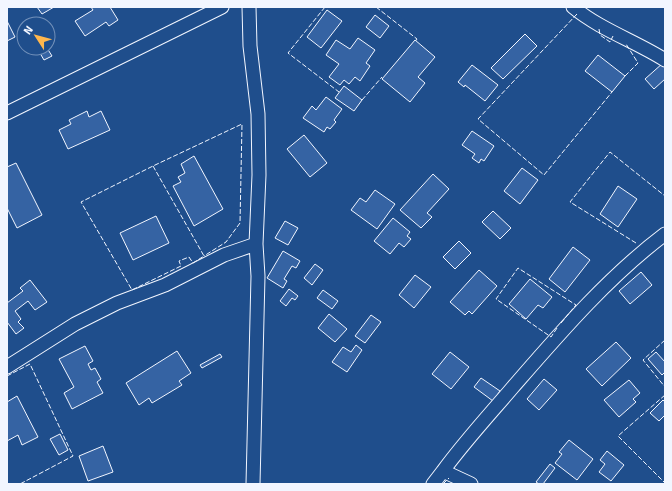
<svg xmlns="http://www.w3.org/2000/svg" width="672" height="491" viewBox="0 0 672 491" font-family="Signika,sans-serif">
	<style>
		.building { fill: #3563a3; stroke: #f2f6ff }
		.lines { fill: none; stroke-linecap: round; stroke-linejoin: round }
		.street-casing { stroke: #f2f6ff; stroke-width: 15 }
		.street { stroke: #1f4e8c; stroke-width: 13 }
		.fence { stroke: #f2f6ff; stroke-width: 1; stroke-dasharray: 5 2; stroke-linecap: butt }
	</style>
	<rect width="100%" height="100%" fill="#1f4e8c"/>
	<path class="building" d="M 37,7 L 54,7 L 42,14 Z
		M 91,7 L 110,7 L 118,20 L 109,26 L 106,22 L 85,36 L 75,21 L 93,10 Z
		M 327,10 L 342,21 L 321,48 L 307,37 Z
		M 375,15 L 389,26 L 380,38 L 366,27 Z
		M 7,21 L 15,37 L 7,41 Z
		M 525,34 L 537,46 L 503,79 L 491,68 Z
		M 358,38 L 375,50 L 366,63 L 370,66 L 360,81 L 355,77 L 349,84 L 344,80 L 340,85 L 329,77 L 339,64 L 326,55 L 336,40 L 350,49 Z
		M 415,40 L 435,57 L 418,77 L 425,83 L 410,102 L 382,79 Z
		M 37,48 L 47,48 L 52,56 L 44,60 Z
		M 598,55 L 625,76 L 612,92 L 585,71 Z
		M 663,63 L 665,64 L 665,79 L 654,89 L 645,79 Z
		M 472,65 L 498,85 L 485,101 L 465,85 L 464,87 L 458,82 Z
		M 344,86 L 362,100 L 354,111 L 335,98 Z
		M 326,97 L 342,109 L 334,120 L 336,122 L 330,129 L 327,127 L 324,132 L 303,118 L 312,106 L 316,110 Z
		M 87,111 L 89,117 L 101,111 L 110,130 L 68,149 L 59,130 L 71,124 L 69,120 Z
		M 472,131 L 494,146 L 484,161 L 481,159 L 479,163 L 472,158 L 475,154 L 462,145 Z
		M 304,135 L 327,163 L 310,177 L 287,149 Z
		M 194,156 L 223,209 L 194,226 L 173,186 L 181,182 L 178,177 L 185,173 L 181,164 Z
		M 16,163 L 42,215 L 17,228 L 7,208 L 7,167 Z
		M 522,168 L 538,180 L 520,204 L 504,191 Z
		M 433,174 L 449,189 L 427,213 L 432,217 L 421,228 L 400,210 Z
		M 618,186 L 637,199 L 618,227 L 600,214 Z
		M 375,190 L 395,204 L 377,229 L 351,210 L 360,198 L 366,202 Z
		M 493,211 L 511,228 L 500,239 L 482,222 Z
		M 156,216 L 169,243 L 133,260 L 120,233 Z
		M 393,218 L 410,232 L 407,236 L 411,239 L 404,247 L 399,243 L 390,254 L 374,241 Z
		M 285,221 L 298,228 L 288,245 L 275,238 Z
		M 459,241 L 471,253 L 455,269 L 443,257 Z
		M 573,247 L 590,260 L 565,292 L 549,279 Z
		M 283,251 L 300,261 L 296,268 L 292,266 L 284,279 L 287,281 L 283,288 L 267,278 Z
		M 315,264 L 323,270 L 312,285 L 304,278 Z
		M 479,270 L 497,286 L 472,314 L 469,311 L 465,315 L 450,302 Z
		M 641,272 L 652,285 L 630,304 L 619,291 Z
		M 415,275 L 431,287 L 414,308 L 399,295 Z
		M 530,279 L 552,297 L 543,308 L 538,305 L 526,319 L 509,304 Z
		M 30,280 L 47,302 L 35,310 L 28,301 L 15,311 L 21,319 L 18,322 L 24,328 L 16,334 L 7,322 L 7,303 L 23,291 L 20,288 Z
		M 289,289 L 298,296 L 295,300 L 292,298 L 286,306 L 280,301 Z
		M 323,290 L 338,301 L 332,309 L 317,298 Z
		M 329,314 L 347,329 L 335,342 L 318,328 Z
		M 371,315 L 381,322 L 365,343 L 355,336 Z
		M 616,342 L 631,358 L 602,386 L 586,369 Z
		M 356,345 L 362,350 L 347,372 L 332,362 L 343,347 L 351,352 Z
		M 85,346 L 93,361 L 88,364 L 91,370 L 95,368 L 101,379 L 97,382 L 103,393 L 72,409 L 64,393 L 74,387 L 59,359 Z
		M 177,351 L 191,373 L 179,381 L 182,385 L 152,403 L 149,398 L 139,405 L 126,383 Z
		M 450,352 L 469,367 L 451,389 L 432,374 Z
		M 656,352 L 665,362 L 665,372 L 662,375 L 648,359 Z
		M 220,354 L 222,357 L 202,368 L 200,365 Z
		M 481,378 L 500,391 L 493,401 L 474,387 Z
		M 544,379 L 557,390 L 539,410 L 527,399 Z
		M 629,380 L 640,393 L 633,399 L 636,402 L 619,417 L 604,400 Z
		M 17,396 L 38,437 L 22,445 L 18,435 L 7,441 L 7,402 Z
		M 663,400 L 665,402 L 665,415 L 659,421 L 650,413 Z
		M 60,434 L 68,450 L 59,455 L 50,439 Z
		M 569,440 L 593,459 L 577,480 L 555,463 L 562,454 L 559,452 Z
		M 103,446 L 113,472 L 88,481 L 79,456 Z
		M 607,451 L 624,465 L 611,481 L 599,472 L 605,464 L 600,460 Z
		M 550,464 L 555,468 L 543,484 L 539,484 L 536,482 Z"/>
	<g class="lines">
		<defs>
			<path id="street" d="M 249,7 L 250,46 L 258,114 L 259,175 L 256,244
				M 573,7 C 601,30 635,41 665,60
				M 7,113 L 222,7
				M 7,367 L 75,324 L 117,303 L 165,285 L 224,255 L 256,244 L 258,276 L 253,484
				M 443,471 C 465,441 490,414 513,387 C 560,333 608,277 665,234
				M 433,484 L 443,471 L 471,484"/>
		</defs>
		<use href="#street" class="street-casing"/>
		<use href="#street" class="street"/>
		<path class="fence" d="M 325,7 L 288,53 L 339,92
			M 376,7 L 417,39 L 415,42
			M 577,14 L 478,119 L 544,175 L 612,92
			M 599,29 L 600,35 L 610,42 L 613,36
			M 625,76 L 638,63 L 626,44
			M 362,100 L 382,77
			M 153,166 L 204,256 L 193,263 L 189,257 L 179,261 L 181,266 L 132,290 L 81,202 L 153,166 L 242,124 L 240,223 L 226,242 L 204,256
			M 636,243 L 570,202 L 610,152 L 665,196
			M 557,328 L 551,337 L 496,299 L 518,268 L 576,305 L 561,323
			M 665,340 L 643,360 L 665,387
			M 7,376 L 30,364 L 73,456 L 20,484
			M 665,395 L 618,436 L 665,483
			M 443,484 L 449,478"/>
	</g>
	<rect width="672" height="491" fill="none" stroke="#f2f6ff" stroke-width="16"/>
	<g transform="translate(36 36) rotate(306)"><circle r="19" fill="#1f4e8c" stroke="#7391ba"/>
	<path d="M0-3L7 15L0 10L-7 15Z" fill="#ffb74d"/>
	<text y="-6" font-size="11" font-weight="bold" text-anchor="middle" fill="#f2f6ff">N</text>
	</g>
</svg>
